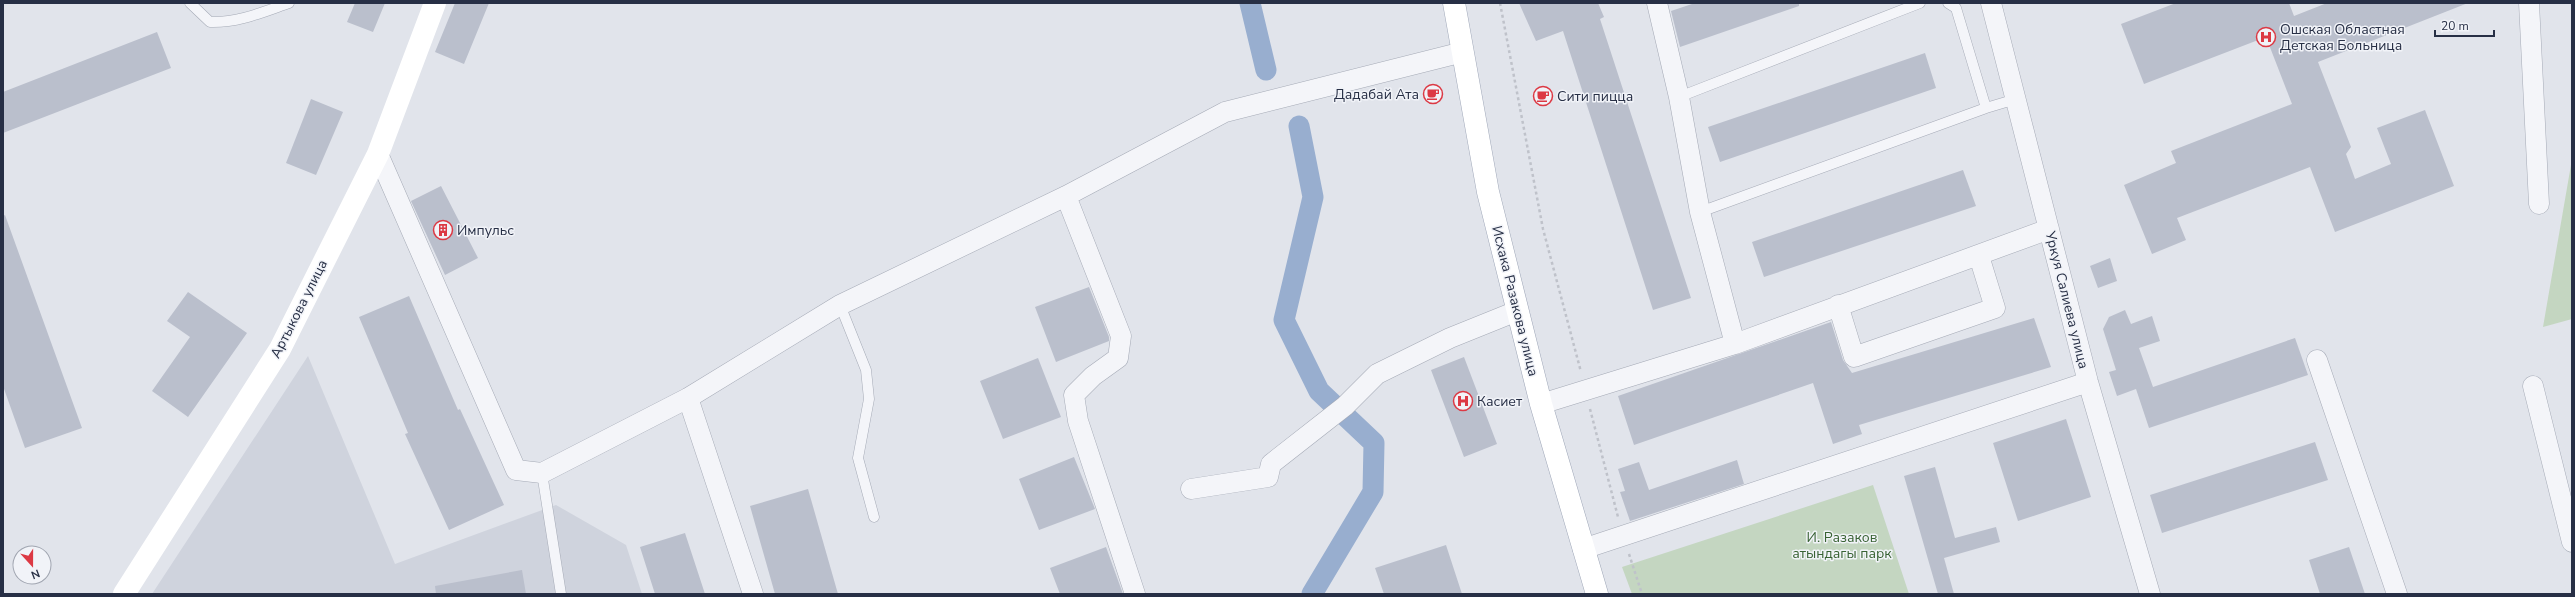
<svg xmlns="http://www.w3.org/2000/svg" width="2575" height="597" viewBox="0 0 2575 597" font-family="'Nunito Sans',sans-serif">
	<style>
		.built { fill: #cfd3dd }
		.green { fill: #c4d6c1 }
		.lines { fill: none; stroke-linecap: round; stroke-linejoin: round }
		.canal { stroke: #98aecf; stroke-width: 21 }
		.building { fill: #babfcc }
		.service-casing { stroke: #a5aab6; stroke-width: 11 }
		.minor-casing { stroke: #a5aab6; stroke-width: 21 }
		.primary-casing { stroke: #9fa7b8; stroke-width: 23 }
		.path { stroke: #bfc2ca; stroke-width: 2.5; stroke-dasharray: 3 3; stroke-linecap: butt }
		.service { stroke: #f4f5f9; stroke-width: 10 }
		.minor { stroke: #f4f5f9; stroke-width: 20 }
		.secondary { stroke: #fff; stroke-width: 22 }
		.primary { stroke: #fff; stroke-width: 22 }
		.labels { text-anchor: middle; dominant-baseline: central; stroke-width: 3; stroke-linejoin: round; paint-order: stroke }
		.poi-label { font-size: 14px; fill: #272f45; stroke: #f1f3f8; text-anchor: start }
		.street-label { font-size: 14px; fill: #272f45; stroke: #f1f3f8 }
		.park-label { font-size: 14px; fill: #386233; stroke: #f1f3f8 }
	</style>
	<rect width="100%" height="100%" fill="#e1e4eb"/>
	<path class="built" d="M 308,356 L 395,564 L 556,505 L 626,545 L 642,594 L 152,594 Z"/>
	<path class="green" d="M 2572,159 L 2572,319 L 2543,327 Z
		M 1873,485 L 1909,594 L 1632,594 L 1622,567 Z"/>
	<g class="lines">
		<path class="canal" d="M 1250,3 L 1266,70
			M 1299,126 L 1313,197 L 1284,320 L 1319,391 L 1374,443 L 1373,492 L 1312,594"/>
	</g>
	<path class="building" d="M 355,3 L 385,3 L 373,32 L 347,22 Z
		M 455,3 L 489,3 L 464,64 L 435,52 Z
		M 1519,3 L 1598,3 L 1604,17 L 1600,19 L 1691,298 L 1653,310 L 1563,31 L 1536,41 Z
		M 1695,3 L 1799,3 L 1799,6 L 1680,47 L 1671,11 Z
		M 2176,3 L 2289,3 L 2294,16 L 2327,3 L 2468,3 L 2318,62 L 2351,147 L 2346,154 L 2355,179 L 2391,164 L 2377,128 L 2425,110 L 2454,186 L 2335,232 L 2310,167 L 2177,218 L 2186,240 L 2152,254 L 2124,185 L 2176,163 L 2171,151 L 2292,104 L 2266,37 L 2144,84 L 2121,24 Z
		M 157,32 L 171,68 L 3,133 L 3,92 Z
		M 1925,53 L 1936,88 L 1720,162 L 1708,127 Z
		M 311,99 L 343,112 L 316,175 L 286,163 Z
		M 1963,170 L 1976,206 L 1764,277 L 1752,242 Z
		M 441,186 L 478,258 L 445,275 L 411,201 Z
		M 5,215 L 82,428 L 25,448 L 3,386 L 3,216 Z
		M 2110,258 L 2117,281 L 2098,288 L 2090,266 Z
		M 1089,287 L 1109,337 L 1109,341 L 1056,362 L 1035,307 Z
		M 188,292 L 247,333 L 188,417 L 152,391 L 190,337 L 167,321 Z
		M 409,296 L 458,410 L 460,409 L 504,505 L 449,530 L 405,434 L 408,433 L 359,317 Z
		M 2125,310 L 2131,324 L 2152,316 L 2160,341 L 2139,348 L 2153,387 L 2295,338 L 2308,375 L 2149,428 L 2136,389 L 2117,396 L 2109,372 L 2116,370 L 2103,329 L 2109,317 Z
		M 2034,318 L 2051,367 L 1859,425 L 1862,434 L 1833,444 L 1813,383 L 1634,445 L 1618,396 L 1831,322 L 1843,360 L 1852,373 Z
		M 1464,357 L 1497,444 L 1464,457 L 1431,370 Z
		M 1038,358 L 1061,417 L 1003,439 L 980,381 Z
		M 2066,419 L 2091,497 L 2018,521 L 1993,443 Z
		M 2315,442 L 2328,480 L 2162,533 L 2150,495 Z
		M 1074,457 L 1095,509 L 1039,530 L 1019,479 Z
		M 1737,460 L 1744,484 L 1630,521 L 1620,492 L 1625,491 L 1618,469 L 1639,462 L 1649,490 Z
		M 1935,467 L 1955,538 L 1996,527 L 2000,542 L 1944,558 L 1954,594 L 1938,594 L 1904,476 Z
		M 808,489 L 838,594 L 775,594 L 750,506 Z
		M 685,533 L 705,594 L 655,594 L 640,547 Z
		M 1446,545 L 1462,594 L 1384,594 L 1375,568 Z
		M 1106,547 L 1123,594 L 1060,594 L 1050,568 Z
		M 2349,547 L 2365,594 L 2320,594 L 2309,560 Z
		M 522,570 L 526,594 L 436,594 L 435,586 Z"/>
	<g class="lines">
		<defs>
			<path id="service" d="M 190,3 L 210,22 C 238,23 263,12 289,3
				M 1948,3 L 1956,8 L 1986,108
				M 1679,97 L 1920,3
				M 1700,212 L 1986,108 L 2016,99
				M 840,305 L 866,370 L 869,399 L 858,458 L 874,517
				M 542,473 L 561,594"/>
			<path id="minor" d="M 1657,3 L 1679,97 L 1700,212 L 1735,344
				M 1991,3 L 2088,382 L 2150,594
				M 2529,3 L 2539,204
				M 378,154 L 516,470 L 542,473 L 688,398 L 840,305 L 1066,196 L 1225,112 L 1463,52
				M 1066,196 L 1121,336 L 1118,358 L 1093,376 L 1074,395 L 1078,421 L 1135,594
				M 1838,305 L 1854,357 L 1995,308 L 1979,256
				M 2317,360 L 2397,594
				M 2533,386 L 2572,542
				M 688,398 L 753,594
				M 1541,404 L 1735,344 L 2049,229
				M 1191,489 L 1268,477 L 1271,464 L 1345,406 L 1377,374 L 1450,338 L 1517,311
				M 1583,549 L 2088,382"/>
			<path id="primary" d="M 1454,3 L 1488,192 L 1541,404 L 1597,594"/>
		</defs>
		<use href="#service" class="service-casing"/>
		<use href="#minor" class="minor-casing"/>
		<use href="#primary" class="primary-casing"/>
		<path class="path" d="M 1500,3 L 1543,229 L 1581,372
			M 1590,409 L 1618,517
			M 1629,554 L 1642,594"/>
		<use href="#service" class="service"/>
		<use href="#minor" class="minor"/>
		<path class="secondary" d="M 124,594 L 280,349 L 378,154 L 435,3"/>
		<use href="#primary" class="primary"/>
	</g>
	<defs>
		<symbol id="hospital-ring" viewBox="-11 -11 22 22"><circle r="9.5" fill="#f1f3f8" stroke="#dc3944" stroke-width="1.5"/><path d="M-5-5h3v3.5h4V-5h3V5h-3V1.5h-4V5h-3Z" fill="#dc3944"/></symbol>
		<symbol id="cafe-ring" viewBox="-11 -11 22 22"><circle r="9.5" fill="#f1f3f8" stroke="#dc3944" stroke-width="1.5"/><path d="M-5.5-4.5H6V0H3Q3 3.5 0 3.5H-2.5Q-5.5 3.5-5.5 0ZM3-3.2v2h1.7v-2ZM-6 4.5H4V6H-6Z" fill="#dc3944"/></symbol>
		<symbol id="building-ring" viewBox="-11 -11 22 22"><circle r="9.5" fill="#f1f3f8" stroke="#dc3944" stroke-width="1.5"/><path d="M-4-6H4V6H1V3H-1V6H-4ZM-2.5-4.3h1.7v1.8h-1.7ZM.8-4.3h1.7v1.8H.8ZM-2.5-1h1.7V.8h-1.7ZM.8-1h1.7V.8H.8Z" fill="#dc3944"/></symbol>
	</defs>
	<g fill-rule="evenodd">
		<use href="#hospital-ring" x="2255" y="26" width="22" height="22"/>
		<use href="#cafe-ring" x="1422" y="83" width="22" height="22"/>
		<use href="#cafe-ring" x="1532" y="85" width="22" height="22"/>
		<use href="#building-ring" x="432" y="219" width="22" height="22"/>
		<use href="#hospital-ring" x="1452" y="390" width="22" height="22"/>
	</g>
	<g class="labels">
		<g class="poi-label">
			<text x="2280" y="29">Ошская Областная<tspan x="2280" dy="16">Детская Больница</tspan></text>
			<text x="1419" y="94" text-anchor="end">Дадабай Ата</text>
			<text x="1557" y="96">Сити пицца</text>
			<text x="457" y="230">Импульс</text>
			<text x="1477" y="401">Касиет</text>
		</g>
		<g class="street-label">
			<text transform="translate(2067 300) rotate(76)">Уркуя Салиева улица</text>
			<text transform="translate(1515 301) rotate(76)">Исхака Разакова улица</text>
			<text transform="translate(299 309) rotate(-63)">Артыкова улица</text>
		</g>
		<g class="park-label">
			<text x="1842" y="537">И. Разаков<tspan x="1842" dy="16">атындагы парк</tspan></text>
		</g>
	</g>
	<rect width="2575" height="597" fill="none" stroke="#272f45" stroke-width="8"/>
	<g transform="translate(32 565) rotate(159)"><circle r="19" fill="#f1f3f8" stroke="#a0a5b0"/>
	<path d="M0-3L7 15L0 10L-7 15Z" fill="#dc3944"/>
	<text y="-6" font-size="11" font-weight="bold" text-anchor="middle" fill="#272f45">N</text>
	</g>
	<path d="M2435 30v6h59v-6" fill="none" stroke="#272f45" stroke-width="2"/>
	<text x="2441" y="30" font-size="12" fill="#272f45" stroke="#f1f3f8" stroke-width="3" paint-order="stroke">20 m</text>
</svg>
